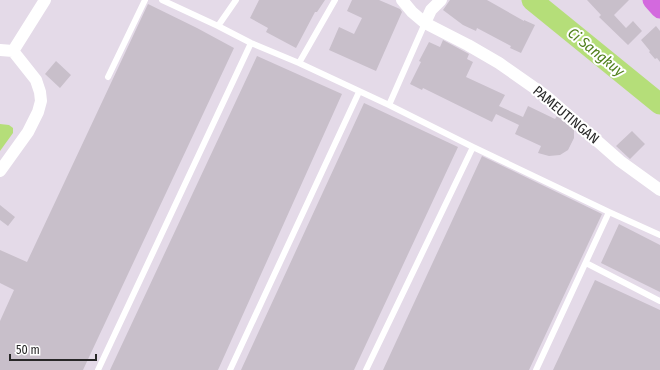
<svg xmlns="http://www.w3.org/2000/svg" width="660" height="370" viewBox="0 0 660 370" font-family="'Fira Sans Condensed',sans-serif">
	<style>
		.water { fill: #b5de79 }
		.lines { fill: none; stroke-linecap: round; stroke-linejoin: round }
		.river { stroke: #b5de79; stroke-width: 21 }
		.building { fill: #c8bfca }
		.lane { stroke: #fff; stroke-width: 6 }
		.street { stroke: #fff; stroke-width: 12 }
		.primary { stroke: #d369de; stroke-width: 19 }
		.labels { text-anchor: middle; dominant-baseline: central; stroke-width: 4; stroke-linejoin: round; paint-order: stroke }
		.street-label { font-size: 14px; fill: #272727; stroke: #fff }
		.water-label { font-size: 15px; font-style: italic; fill: #50801c; stroke: #fff }
	</style>
	<rect width="100%" height="100%" fill="#e4dae8"/>
	<path class="water" d="M 0,124 L 9,125 L 13,128 L 13,133 L 0,151 Z"/>
	<g class="lines">
		<path class="river" d="M 532,0 L 660,104"/>
	</g>
	<path class="building" d="M 259,0 L 325,0 L 317,12 L 315,12 L 296,48 L 266,32 L 268,28 L 250,18 Z
		M 352,0 L 379,0 L 400,9 L 402,12 L 376,71 L 329,50 L 339,27 L 354,34 L 362,18 L 347,11 Z
		M 450,0 L 487,0 L 524,21 L 524,20 L 535,25 L 521,53 L 510,48 L 511,46 L 477,28 L 476,31 L 463,25 L 443,10 Z
		M 587,0 L 629,0 L 614,15 L 626,28 L 633,21 L 642,31 L 628,45 L 599,17 L 601,15 Z
		M 148,4 L 197,28 L 234,48 L 83,370 L 0,370 L 0,321 L 14,290 L 0,283 L 0,250 L 27,262 Z
		M 656,26 L 660,31 L 660,62 L 657,58 L 655,59 L 649,52 L 650,51 L 641,40 Z
		M 443,40 L 469,54 L 467,59 L 473,62 L 466,77 L 505,95 L 499,106 L 523,117 L 528,106 L 555,119 L 557,116 L 574,130 L 574,138 L 568,150 L 560,155 L 549,156 L 538,153 L 541,146 L 515,134 L 519,125 L 496,114 L 492,122 L 423,88 L 422,90 L 410,84 L 421,62 L 419,61 L 429,42 L 440,47 Z
		M 257,56 L 342,94 L 218,370 L 110,370 Z
		M 56,61 L 71,75 L 60,88 L 45,74 Z
		M 364,103 L 458,147 L 354,370 L 241,370 Z
		M 632,131 L 645,144 L 630,159 L 616,146 Z
		M 482,156 L 602,214 L 529,370 L 383,370 Z
		M 0,205 L 15,217 L 8,226 L 0,220 Z
		M 619,224 L 660,245 L 660,292 L 601,263 Z
		M 595,280 L 660,310 L 660,370 L 553,370 Z"/>
	<g class="lines">
		<path class="lane" d="M 162,0 L 218,26
			M 236,0 L 218,26 L 251,43 L 299,63 L 389,105 L 425,23
			M 299,63 L 335,0
			M 108,77 L 145,0
			M 389,105 L 473,147 L 609,212 L 536,370
			M 609,212 L 660,235
			M 586,263 L 660,301
			M 98,370 L 251,43
			M 230,370 L 359,92
			M 366,370 L 473,147"/>
		<path class="street" d="M 402,0 L 412,12 L 425,23 L 468,45 L 499,63 L 546,96 L 620,161 L 660,190
			M 425,23 L 431,10 L 441,0
			M 0,50 L 13,51 L 36,80 L 40,92 L 41,101 L 38,112 L 28,132 L 0,171
			M 13,51 L 45,0"/>
		<path class="primary" d="M 652,0 L 660,9"/>
	</g>
	<g class="labels">
		<g class="street-label">
			<text transform="translate(566 115) rotate(40)">PAMEUTINGAN</text>
		</g>
		<g class="water-label">
			<text transform="translate(596 52) rotate(39)">Ci Sangkuy</text>
		</g>
	</g>
	<path d="M10 354v6h86v-6" fill="none" stroke="#272727" stroke-width="2"/>
	<text x="16" y="354" font-size="12" fill="#272727" stroke="#ffffff" stroke-width="3" paint-order="stroke">50 m</text>
</svg>
